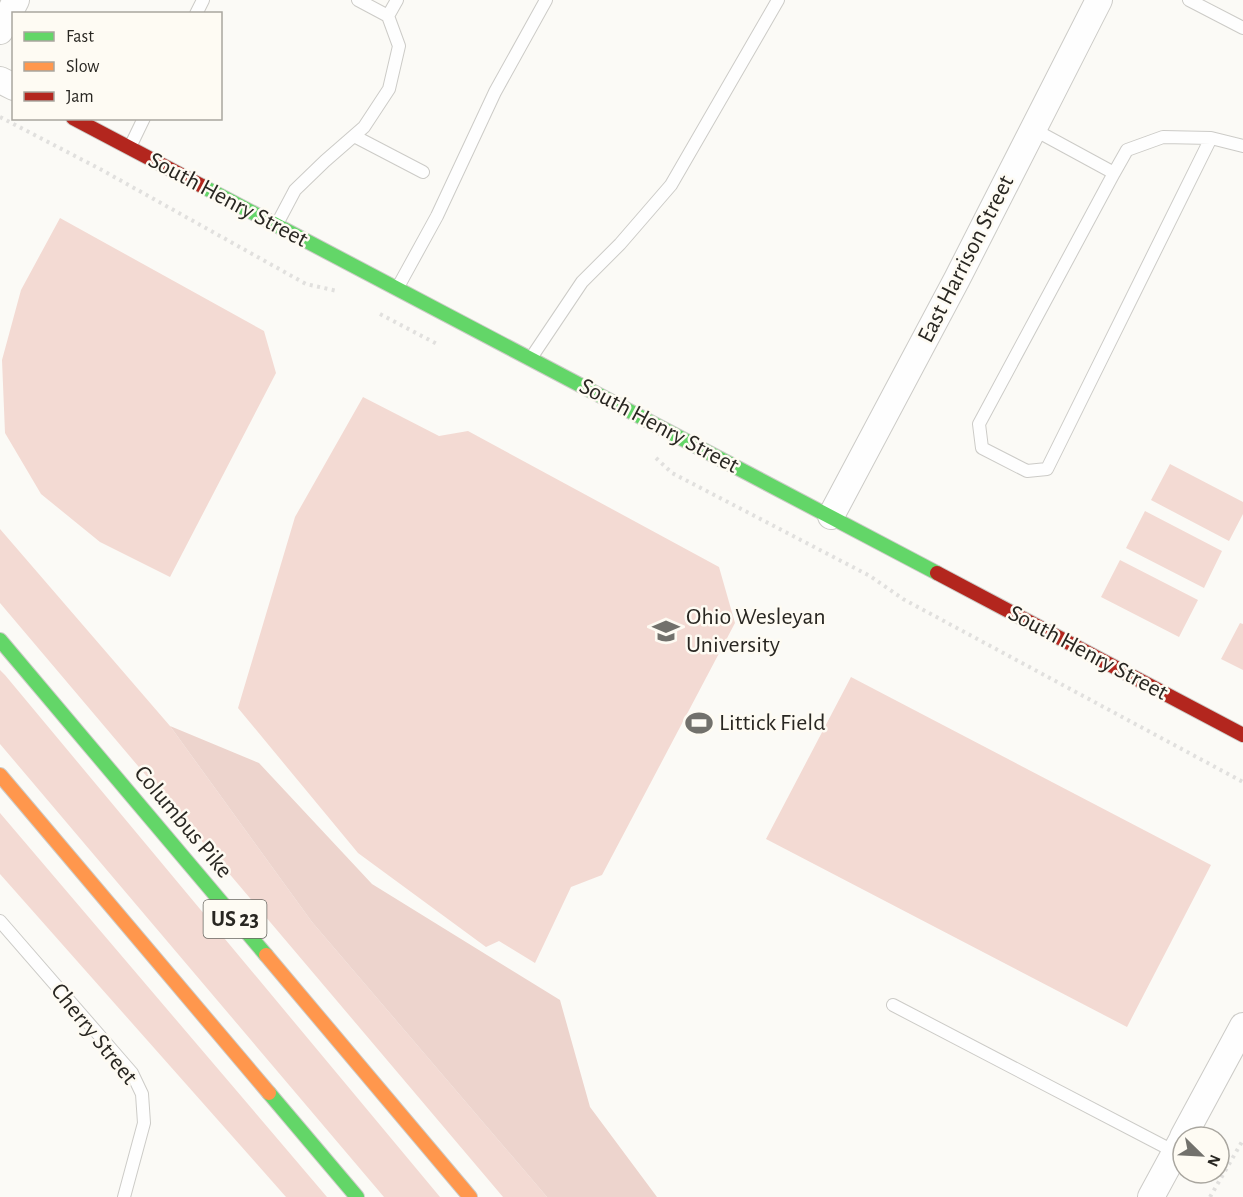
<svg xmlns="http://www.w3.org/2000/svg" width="1243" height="1197" viewBox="0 0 1243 1197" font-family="'Alegreya Sans',sans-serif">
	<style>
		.green { fill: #f3dad3 }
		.forest { fill: #edd4cd }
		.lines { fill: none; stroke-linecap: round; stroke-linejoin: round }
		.lane-casing { stroke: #cccbc7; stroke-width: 14 }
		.street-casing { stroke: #cccbc7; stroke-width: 28 }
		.fast-casing { stroke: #cccbc7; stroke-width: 16 }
		.slow-casing { stroke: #cccbc7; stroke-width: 16 }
		.jam-casing { stroke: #cccbc7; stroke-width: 16 }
		.path { stroke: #e1e0de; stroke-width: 4; stroke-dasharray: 3 4.5; stroke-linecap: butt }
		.lane { stroke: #fefefe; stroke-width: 12 }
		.street { stroke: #fefefe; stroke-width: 26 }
		.fast { stroke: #63d668; stroke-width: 14 }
		.slow { stroke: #ff974d; stroke-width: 14 }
		.jam { stroke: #b3261e; stroke-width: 14 }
		.labels { text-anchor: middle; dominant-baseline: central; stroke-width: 5; stroke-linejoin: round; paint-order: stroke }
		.shield { fill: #fefbf3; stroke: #696761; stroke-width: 1.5 }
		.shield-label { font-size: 22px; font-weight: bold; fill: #292722 }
		.street-label { font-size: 24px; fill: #292722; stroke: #fefbf3 }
		.poi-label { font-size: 24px; fill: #292722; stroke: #fefbf3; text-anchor: start }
	</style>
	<rect width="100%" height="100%" fill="#fbfaf6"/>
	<path class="green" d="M 60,218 L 264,331 L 276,373 L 170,577 L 100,542 L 41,494 L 5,433 L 2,360 L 21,290 Z
		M 363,397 L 439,436 L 468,431 L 719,567 L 735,623 L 602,875 L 571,887 L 535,963 L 499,941 L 486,947 L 358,853 L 238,708 L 295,517 Z
		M 1170,464 L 1243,502 L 1243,514 L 1229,541 L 1151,500 Z
		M 1145,511 L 1222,551 L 1204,588 L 1126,548 Z
		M 0,529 L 170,726 L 312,922 L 547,1197 L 503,1197 L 0,603 Z
		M 1120,560 L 1198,600 L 1179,637 L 1101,597 Z
		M 1240,623 L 1243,624 L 1243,670 L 1221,659 Z
		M 0,670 L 5,675 L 440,1197 L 384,1197 L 0,744 Z
		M 851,677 L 1211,865 L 1127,1027 L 766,839 Z
		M 0,813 L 327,1197 L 286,1197 L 0,874 Z"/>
	<path class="forest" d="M 170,726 L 259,763 L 372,884 L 560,1000 L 590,1107 L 657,1197 L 547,1197 L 312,922 Z"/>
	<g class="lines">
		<defs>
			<path id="lane" d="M 1189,0 L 1243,28
				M 196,14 L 203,0
				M 388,16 L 397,0
				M 1033,129 L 1114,173 L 979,424 L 982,448 L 1027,471 L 1047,469 L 1211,138 L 1163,137 L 1127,150 L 1114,173
				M 354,136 L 423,172
				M 1211,138 L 1243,146
				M 130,147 L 144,118
				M 277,224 L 295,190 L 325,161 L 364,127 L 389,89 L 399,46 L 388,16 L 358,0
				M 398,287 L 437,216 L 495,92 L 546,0
				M 531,358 L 582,282 L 620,244 L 671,185 L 778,0
				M 0,921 L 132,1073 L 142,1094 L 144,1123 L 124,1197
				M 893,1005 L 1175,1152"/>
			<path id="street" d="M 0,31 L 16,0
				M 0,80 L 14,87
				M 831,516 L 957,279 L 1099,0
				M 1183,1137 L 1243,1026
				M 1151,1197 L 1183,1138"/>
			<path id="fast" d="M 202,186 L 937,573
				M 0,640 L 266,955
				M 269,1093 L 357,1197"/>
			<path id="slow" d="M 0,775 L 269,1093
				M 266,955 L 470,1197"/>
			<path id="jam" d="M 73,118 L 202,186
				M 937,573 L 1243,735"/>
		</defs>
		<use href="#lane" class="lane-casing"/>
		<use href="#street" class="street-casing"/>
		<use href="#fast" class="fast-casing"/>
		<use href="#slow" class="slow-casing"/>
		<use href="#jam" class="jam-casing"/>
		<path class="path" d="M 0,117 L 100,169 L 306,284 L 337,291
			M 380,314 L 437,344
			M 656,458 L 672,473 L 870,576 L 903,599 L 1243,782
			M 1210,1197 L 1243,1140"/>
		<use href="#lane" class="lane"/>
		<use href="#street" class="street"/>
		<use href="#fast" class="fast"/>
		<use href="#slow" class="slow"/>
		<use href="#jam" class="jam"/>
	</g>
	<defs>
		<symbol id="university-bare" viewBox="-9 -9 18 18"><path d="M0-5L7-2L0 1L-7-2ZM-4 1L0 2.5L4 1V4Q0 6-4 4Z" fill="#72716c" stroke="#fefbf3" stroke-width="2.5" paint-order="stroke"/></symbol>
		<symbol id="stadium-bare" viewBox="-9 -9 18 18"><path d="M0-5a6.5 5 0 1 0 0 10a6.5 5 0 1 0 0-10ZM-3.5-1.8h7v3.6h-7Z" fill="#72716c" stroke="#fefbf3" stroke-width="2.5" paint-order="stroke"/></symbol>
	</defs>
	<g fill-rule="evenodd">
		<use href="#university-bare" x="647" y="612" width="38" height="38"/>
		<use href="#stadium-bare" x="680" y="704" width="38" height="38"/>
	</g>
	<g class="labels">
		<rect class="shield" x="203.5" y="900" width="63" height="38" rx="4.5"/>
		<g class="shield-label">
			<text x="235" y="919">US 23</text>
		</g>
		<g class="street-label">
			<text transform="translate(228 200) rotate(28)">South Henry Street</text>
			<text transform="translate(966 259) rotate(-63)">East Harrison Street</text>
			<text transform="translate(659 426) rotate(28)">South Henry Street</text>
			<text transform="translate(1088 653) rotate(28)">South Henry Street</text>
			<text transform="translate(183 822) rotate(50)">Columbus Pike</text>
			<text transform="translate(94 1034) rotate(51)">Cherry Street</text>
		</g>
		<g class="poi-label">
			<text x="686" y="617">Ohio Wesleyan<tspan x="686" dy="28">University</tspan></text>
			<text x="719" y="723">Littick Field</text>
		</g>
	</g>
	<rect x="12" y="12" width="210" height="108" fill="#fefbf3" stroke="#a9a69f" stroke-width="1.5"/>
	<rect x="24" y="32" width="30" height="9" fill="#63d668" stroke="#a9a69f" stroke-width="1.5"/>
	<text x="66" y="42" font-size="18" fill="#292722">Fast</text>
	<rect x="24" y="62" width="30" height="9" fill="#ff974d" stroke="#a9a69f" stroke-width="1.5"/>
	<text x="66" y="72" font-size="18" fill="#292722">Slow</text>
	<rect x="24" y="92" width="30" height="9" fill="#b3261e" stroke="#a9a69f" stroke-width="1.5"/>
	<text x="66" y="102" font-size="18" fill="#292722">Jam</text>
	<g transform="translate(1201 1155) rotate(114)"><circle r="28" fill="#fefbf3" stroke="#a9a69f" stroke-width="1.5"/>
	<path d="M0-4.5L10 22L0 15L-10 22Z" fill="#72716c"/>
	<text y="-9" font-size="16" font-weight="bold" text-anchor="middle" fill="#292722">N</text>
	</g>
</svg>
